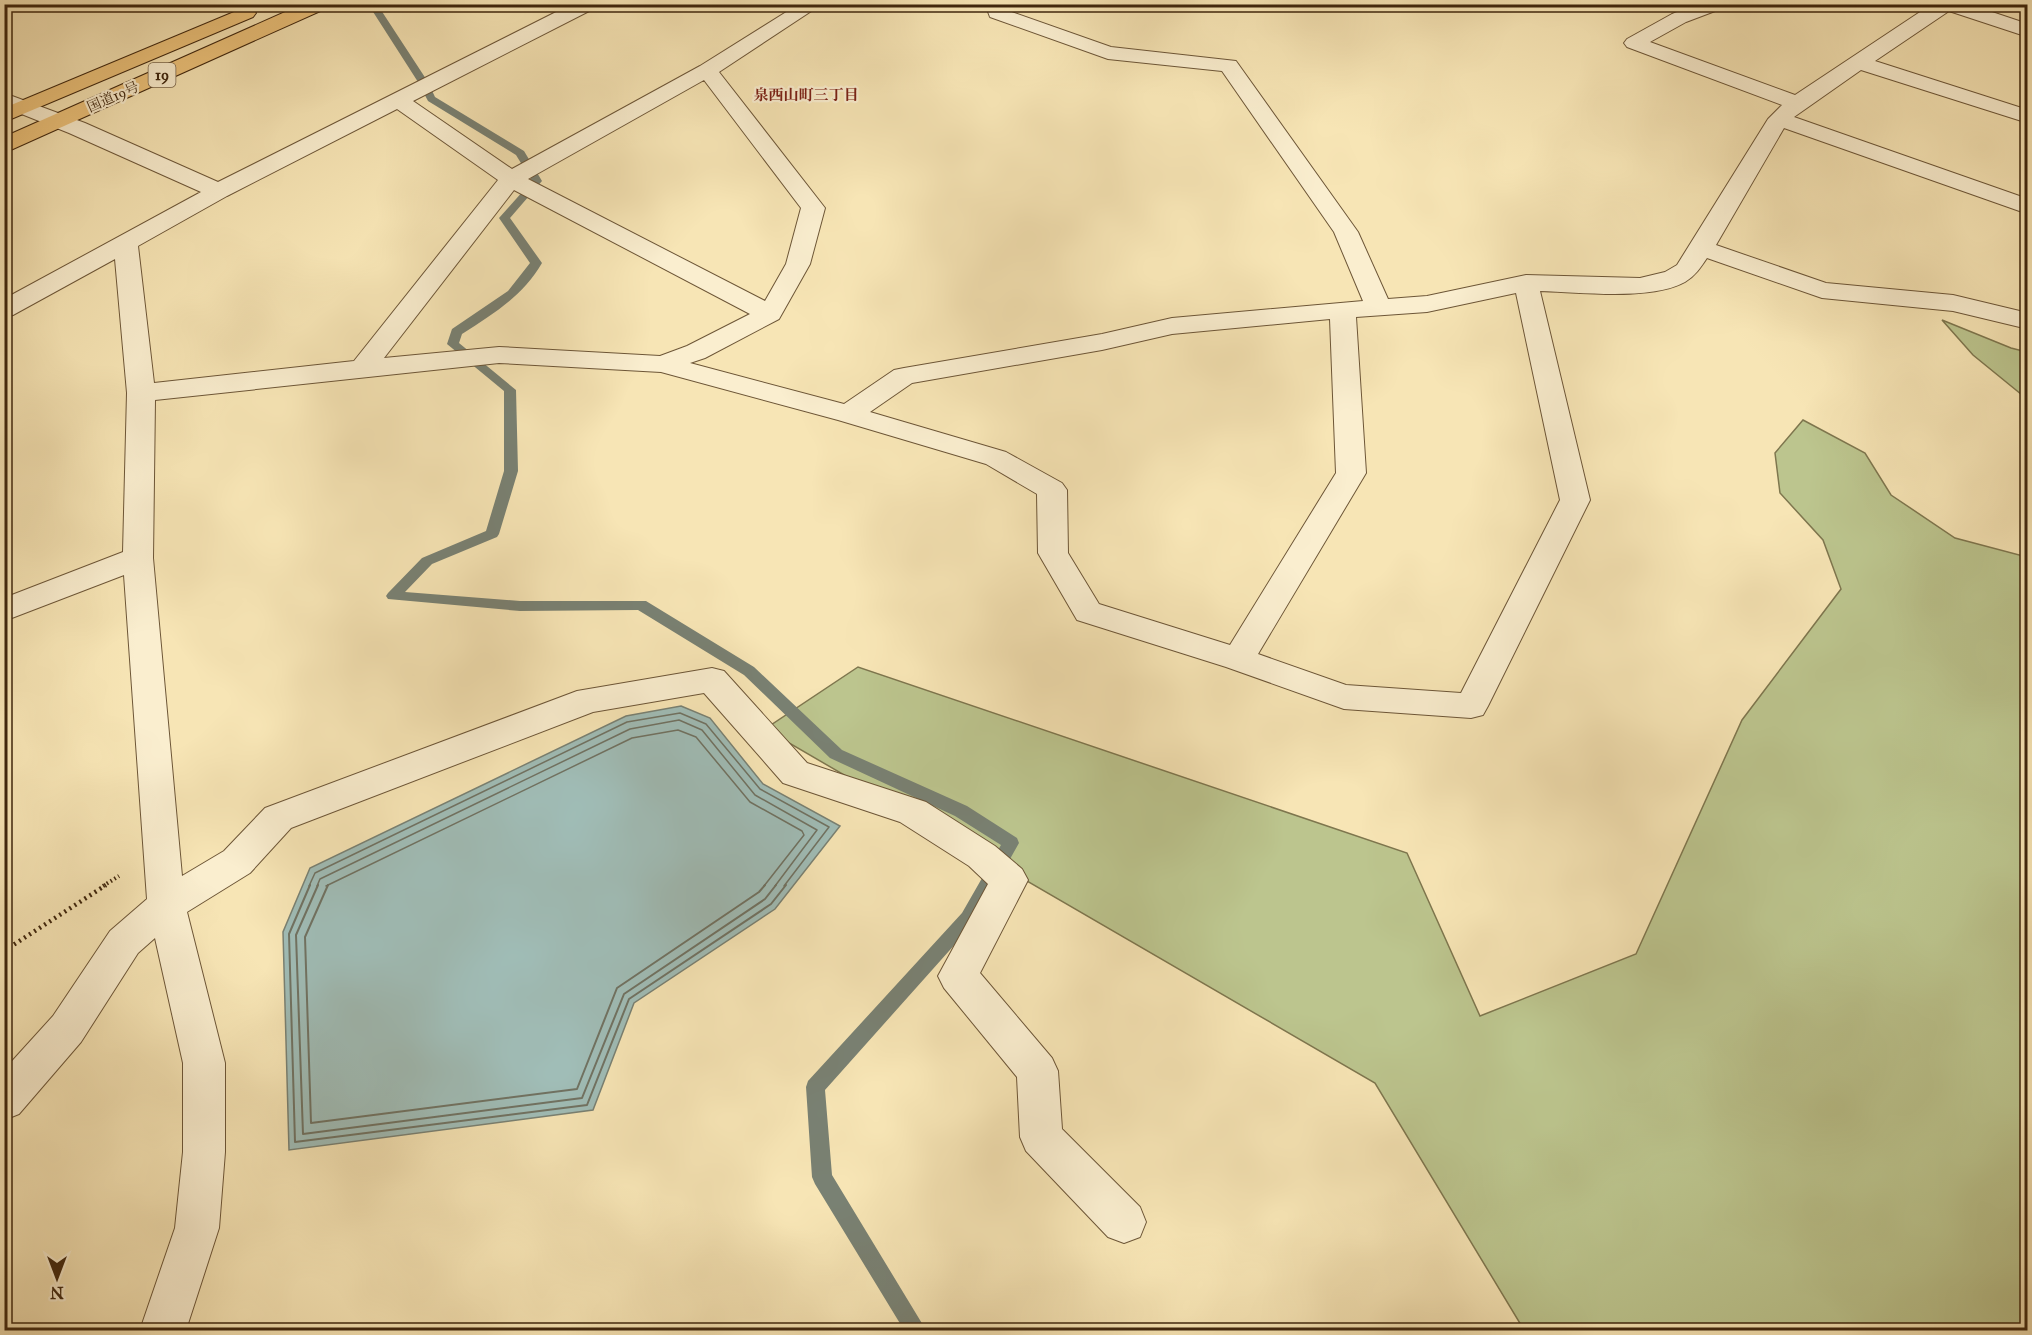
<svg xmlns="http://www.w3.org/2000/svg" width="2032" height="1335" viewBox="0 0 2032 1335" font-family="'IM FELL Great Primer','Noto Serif JP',serif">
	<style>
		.green { fill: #bcc58e; stroke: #7e764e; stroke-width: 1.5 }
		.water { fill: #a0bdb7; stroke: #798173; stroke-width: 1.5 }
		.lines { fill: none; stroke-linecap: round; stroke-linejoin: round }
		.shore-far1 { stroke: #707262; stroke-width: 1.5 }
		.shore { stroke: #707262; stroke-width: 2 }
		.stream { fill: #798173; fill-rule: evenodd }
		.street-casing { stroke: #6d5637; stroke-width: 2 }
		.highway-casing { stroke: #3f260d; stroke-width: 2 }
		.path-far1 { stroke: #3f260d; stroke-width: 4; stroke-dasharray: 1.5 3; stroke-linecap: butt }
		.path { stroke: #3f260d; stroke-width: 4.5; stroke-dasharray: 2 4; stroke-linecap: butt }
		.street { fill: #faeecf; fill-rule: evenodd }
		.highway { fill: #ecc27a; fill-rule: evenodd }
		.labels { text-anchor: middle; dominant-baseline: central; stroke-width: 4.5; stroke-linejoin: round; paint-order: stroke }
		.far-street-label { font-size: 14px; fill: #3f260d; stroke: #faeecf }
		.shield { fill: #faeecf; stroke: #776247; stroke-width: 1.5 }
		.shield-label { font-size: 15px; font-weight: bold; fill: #3f260d }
		.far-neighbourhood-label { font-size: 15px; font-weight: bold; fill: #7a1f14; stroke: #faeecf }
	</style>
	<rect width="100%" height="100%" fill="#f7e5b5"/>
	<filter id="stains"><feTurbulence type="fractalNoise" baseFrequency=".00333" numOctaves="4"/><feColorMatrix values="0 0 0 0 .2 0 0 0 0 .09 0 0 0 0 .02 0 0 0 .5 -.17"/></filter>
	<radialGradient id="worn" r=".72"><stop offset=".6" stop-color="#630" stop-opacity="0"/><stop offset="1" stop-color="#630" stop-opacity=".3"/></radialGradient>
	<path class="green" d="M 1942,320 L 2011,348 L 2027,352 L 2027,399 L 1973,355 Z
		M 1803,420 L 1865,453 L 1891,495 L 1955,538 L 2027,557 L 2027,1330 L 1524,1330 L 1375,1083 L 765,729 L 858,667 L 1407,853 L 1480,1016 L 1636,954 L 1742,720 L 1841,589 L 1823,540 L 1780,493 L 1775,453 Z"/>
	<path class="water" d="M 681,706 L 710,718 L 763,784 L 840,826 L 775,909 L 634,1003 L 593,1110 L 289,1150 L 283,932 L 310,868 L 626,716 Z"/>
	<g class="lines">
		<path class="shore-far1" d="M 309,886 L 315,873 L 627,722 L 680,713 L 706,724 L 760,789 L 829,827 L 784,886
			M 317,886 L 320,879 L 630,729 L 679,720 L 702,730 L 755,795 L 817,830 L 775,886
			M 326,886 L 632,738 L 678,730 L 696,737 L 750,802 L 802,831 L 804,835 L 764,886"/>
		<path class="shore" d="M 310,885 L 289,934 L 295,1142 L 587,1105 L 629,999 L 771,904 L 786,885
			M 318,885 L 296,935 L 303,1134 L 582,1098 L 624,994 L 765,899 L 776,885
			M 328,885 L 305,937 L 311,1123 L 577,1089 L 617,988 L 759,892 L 765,885"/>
		<path class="stream" d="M 368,4 L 377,4 L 428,82 L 435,97 L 524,151 L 542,181 L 510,218 L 542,263 C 523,296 493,314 462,334 L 459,343 L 516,390 L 518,471 L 499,534 L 497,537 L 432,564 L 405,592 L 520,601 L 646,601 L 754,667 L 842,750 L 967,806 L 1017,838 L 1019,843 L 974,923 L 825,1090 L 832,1175 L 926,1330 L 904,1330 L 815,1184 L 812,1177 L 806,1087 L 808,1081 L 962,913 L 1001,845 L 955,816 L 830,758 L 744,675 L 638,610 L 520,611 L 388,599 L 386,596 L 388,593 L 422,558 L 486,531 L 504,471 L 504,391 L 447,344 L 452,329 L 508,291 L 530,263 L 499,218 L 532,181 L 516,155 L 428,101 L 418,82 Z"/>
		<defs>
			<path id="street" d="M 572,4 L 597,4 L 595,8 L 413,101 L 512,169 L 700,66 L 799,4 L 822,4 L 719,72 L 825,208 L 810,264 L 779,319 L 705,358 L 690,363 L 844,404 L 894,370 L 904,368 L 1102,334 L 1172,318 L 1363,301 L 1334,232 L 1222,71 L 1108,59 L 990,17 L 985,4 L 1005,4 L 1006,10 L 1111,47 L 1236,61 L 1358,232 L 1388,299 L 1427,296 L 1526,275 L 1640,278 L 1665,272 L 1677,265 L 1768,119 L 1782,105 L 1627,47 L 1624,43 L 1627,39 L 1672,14 L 1697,4 L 1725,4 L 1723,8 L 1686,22 L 1650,42 L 1795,95 L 1932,4 L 1968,4 L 2028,24 L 2028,37 L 1949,11 L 1875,61 L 2028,110 L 2028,123 L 1861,70 L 1794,117 L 2028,199 L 2028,214 L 1784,128 L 1716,245 L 1826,283 L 1953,295 L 2028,313 L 2028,329 L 1953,311 L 1822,298 L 1707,258 C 1701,267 1695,276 1685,282 C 1651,301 1579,292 1540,291 L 1590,500 L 1488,706 L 1483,715 L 1471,718 L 1344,709 L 1226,667 L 1077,620 L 1038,553 L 1037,494 L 986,464 L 838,420 L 661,372 L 499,363 L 155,400 L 153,558 L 182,876 L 224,851 L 265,808 L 577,691 L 712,668 L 724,671 L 807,763 L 926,802 L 995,846 L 1022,869 L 1028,880 L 980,973 L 1052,1058 L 1058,1071 L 1062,1129 L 1140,1207 L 1146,1222 L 1140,1237 L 1124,1243 L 1108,1237 L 1026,1151 L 1020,1137 L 1017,1077 L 944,988 L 938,976 L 988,884 L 969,866 L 900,822 L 783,783 L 704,693 L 593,712 L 291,828 L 250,873 L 187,912 L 225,1063 L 225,1152 L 219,1228 L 186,1330 L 140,1330 L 175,1228 L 183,1152 L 183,1063 L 155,938 L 138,953 L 81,1042 L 19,1114 L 4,1120 L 4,1070 L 53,1016 L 110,931 L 147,899 L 124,575 L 4,621 L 4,598 L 123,552 L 127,393 L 115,259 L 13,315 L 4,318 L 4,299 L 201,192 L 69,133 L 4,107 L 4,93 L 85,123 L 218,182 ZM 704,80 L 801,208 L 786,264 L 765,301 L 528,179 ZM 397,109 L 498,180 L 354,361 L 154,383 L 138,246 L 227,196 ZM 514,190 L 750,314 L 687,346 L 660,356 L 499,347 L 384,358 ZM 1516,293 L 1560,500 L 1461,693 L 1346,685 L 1258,654 L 1366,473 L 1356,317 L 1427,312 ZM 1330,319 L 1336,473 L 1230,645 L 1099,604 L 1068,553 L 1067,490 L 1062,483 L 1006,452 L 870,412 L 912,383 L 1102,350 L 1172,334 Z
				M 1215,4 L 1235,4 L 1235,5 L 1232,9 L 1218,9 Z"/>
			<path id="highway" d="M 303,4 L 329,4 L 327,8 L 4,153 L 4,137 Z
				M 246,7 L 253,9 L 256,13 L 253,17 L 4,122 L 4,108 Z"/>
		</defs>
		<use href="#street" class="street-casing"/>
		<use href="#highway" class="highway-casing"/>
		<path class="path-far1" d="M 103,886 L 119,876"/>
		<path class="path" d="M 4,951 L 106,885"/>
		<use href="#street" class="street"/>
		<use href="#highway" class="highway"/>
	</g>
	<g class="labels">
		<g class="far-street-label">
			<text transform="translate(113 97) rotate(-24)">国道19号</text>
		</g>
		<rect class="shield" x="148.5" y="63" width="27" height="24" rx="4.5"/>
		<g class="shield-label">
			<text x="162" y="75">19</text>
		</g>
		<g class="far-neighbourhood-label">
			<text x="806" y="95">泉西山町三丁目</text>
		</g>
	</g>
	<rect width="2032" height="1335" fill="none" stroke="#f7e5b5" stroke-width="24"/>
	<rect x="6" y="6" width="2020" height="1323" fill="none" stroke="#3f260d" stroke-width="3"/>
	<rect x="12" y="12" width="2008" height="1311" fill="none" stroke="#3f260d" stroke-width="1.5"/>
	<g transform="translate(57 1278) rotate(180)" stroke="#faeecf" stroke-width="4.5" paint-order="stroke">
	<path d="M0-4.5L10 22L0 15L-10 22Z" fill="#3f260d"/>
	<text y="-9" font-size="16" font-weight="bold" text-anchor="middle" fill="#3f260d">N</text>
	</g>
	<rect width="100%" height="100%" filter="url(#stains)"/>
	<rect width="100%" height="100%" fill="url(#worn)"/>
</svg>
